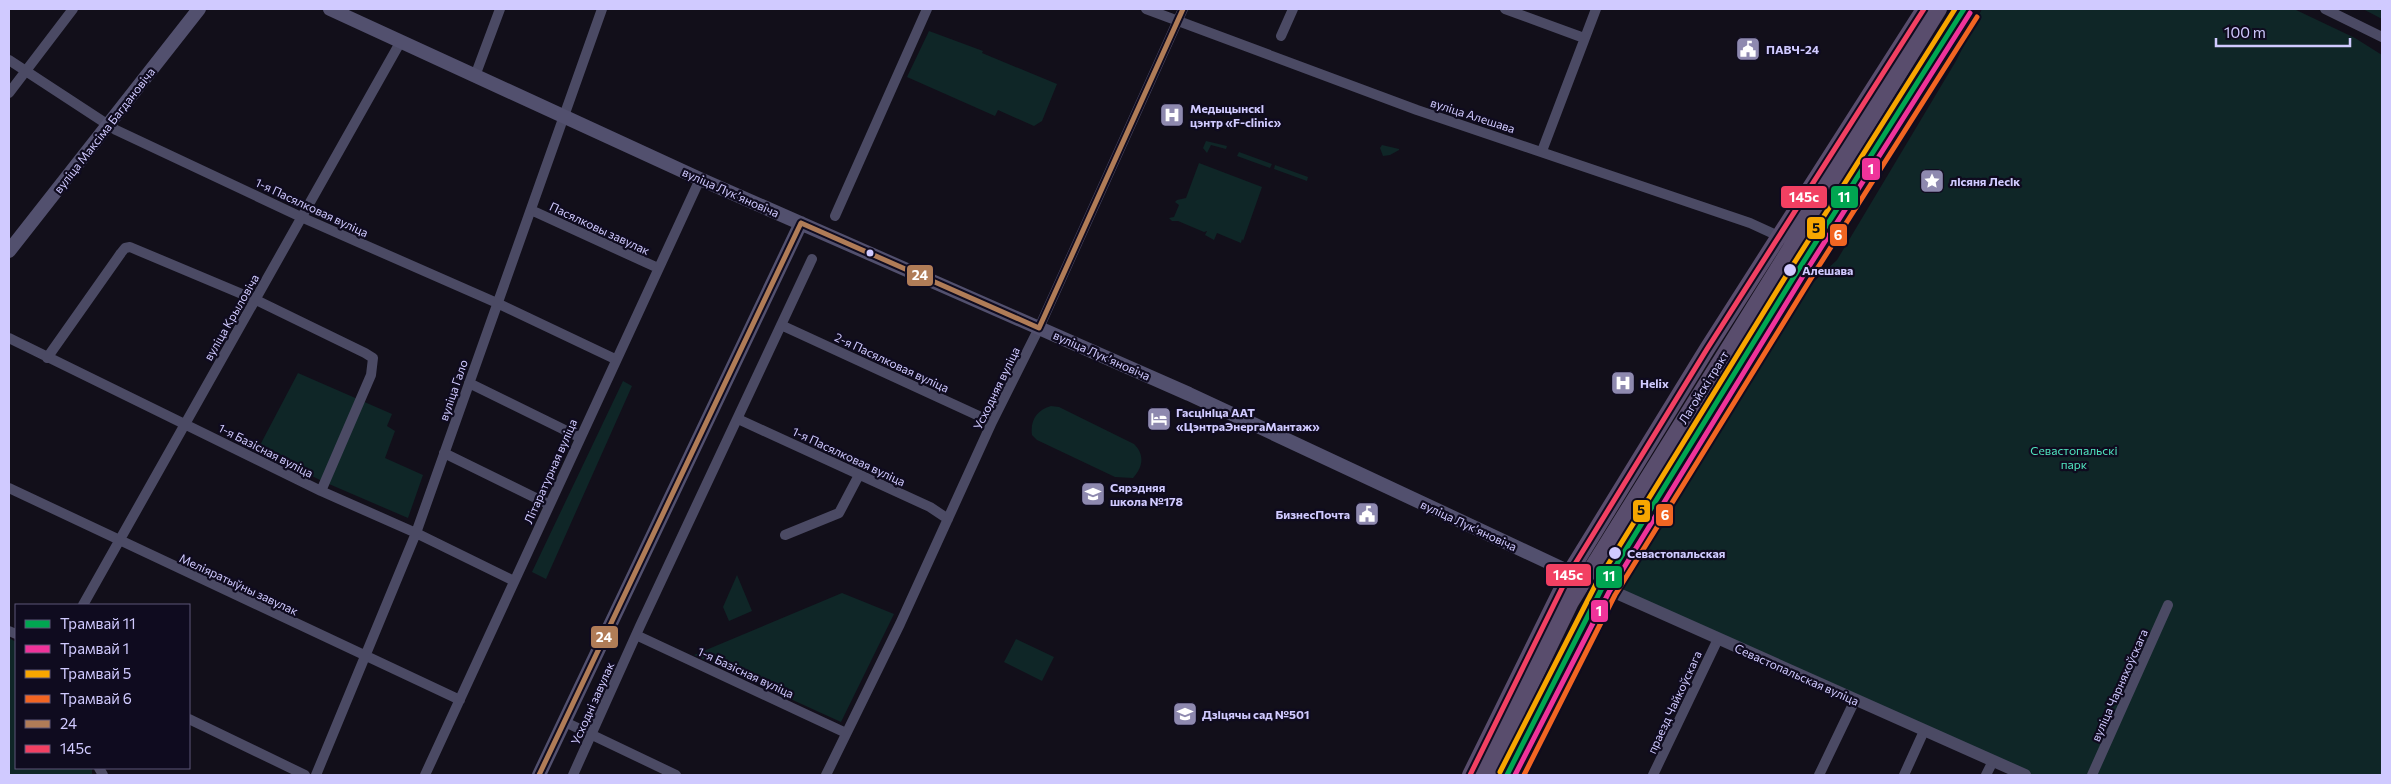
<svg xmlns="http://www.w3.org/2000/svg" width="2391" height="784" viewBox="0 0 2391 784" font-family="Commissioner,sans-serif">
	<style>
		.green { fill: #0f2627 }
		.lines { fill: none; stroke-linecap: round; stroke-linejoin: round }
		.minor { stroke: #4b4a64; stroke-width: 10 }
		.tertiary { stroke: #4b4a64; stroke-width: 12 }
		.secondary { stroke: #52506e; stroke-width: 14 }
		.primary { stroke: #594d6d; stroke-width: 16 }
		.bus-1-casing { stroke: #0f0b1f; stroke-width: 9 }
		.bus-2-casing { stroke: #0f0b1f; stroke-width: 9 }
		.bus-1 { stroke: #b07c57; stroke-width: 5 }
		.bus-2 { stroke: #f24062; stroke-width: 5 }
		.tram-1-casing { stroke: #0f0b1f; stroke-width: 9 }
		.tram-2-casing { stroke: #0f0b1f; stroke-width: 9 }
		.tram-3-casing { stroke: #0f0b1f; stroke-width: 9 }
		.tram-4-casing { stroke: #0f0b1f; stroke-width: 9 }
		.tram-1 { stroke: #00a651; stroke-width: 5 }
		.tram-2 { stroke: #ef339a; stroke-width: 5 }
		.tram-3 { stroke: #f7a600; stroke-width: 5 }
		.tram-4 { stroke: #f26522; stroke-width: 5 }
		.bus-dot { fill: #d0caff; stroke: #0f0b1f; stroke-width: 2 }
		.labels { text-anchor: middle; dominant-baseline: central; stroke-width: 4.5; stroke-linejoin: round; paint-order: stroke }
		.poi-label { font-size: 12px; font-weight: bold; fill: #d0caff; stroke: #0f0b1f; text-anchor: start }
		.street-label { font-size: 12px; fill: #d0caff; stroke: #0f0b1f }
		.stop-label { font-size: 12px; font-weight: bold; fill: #d0caff; stroke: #0f0b1f; text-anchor: start }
		.park-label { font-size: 12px; fill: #50e5bf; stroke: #0f0b1f }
		.line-badge { stroke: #0f0b1f; stroke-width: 2 }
		.badge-label { font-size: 14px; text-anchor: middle; font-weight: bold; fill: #fff }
		.pale-badge-label { font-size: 14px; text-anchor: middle; font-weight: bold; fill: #111 }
	</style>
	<rect width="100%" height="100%" fill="#120f1a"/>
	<path class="green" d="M 1982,9 L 2294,9 L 2355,38 L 2382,55 L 2382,775 L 2027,775 L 1615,590 L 1804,291 L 1837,260 L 1956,61 Z
		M 2363,9 L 2382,9 L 2382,19 Z
		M 929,31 L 983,51 L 982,53 L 1057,84 L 1042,121 L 1034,126 L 998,110 L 995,116 L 907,77 Z
		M 1206,141 L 1227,146 L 1226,149 L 1211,145 L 1207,153 L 1203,148 Z
		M 1382,145 L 1399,149 L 1399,150 L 1390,155 L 1383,156 L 1380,148 Z
		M 1239,152 L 1272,164 L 1270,168 L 1237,156 Z
		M 1199,163 L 1262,187 L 1243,241 L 1242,239 L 1241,243 L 1217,233 L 1214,240 L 1205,235 L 1207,231 L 1204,232 L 1178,221 L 1172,221 L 1169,218 L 1174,217 L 1179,205 L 1175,202 L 1177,200 L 1186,198 Z
		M 1275,165 L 1308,177 L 1307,181 L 1274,169 Z
		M 298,373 L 392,414 L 387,426 L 395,431 L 385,458 L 423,475 L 408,518 L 322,481 L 258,449 Z
		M 623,381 L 632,386 L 546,579 L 532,572 Z
		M 1051,406 L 1059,407 L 1134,444 C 1145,455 1143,467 1133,478 L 1115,477 L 1037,440 L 1032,435 C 1030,420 1037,410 1051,406 Z
		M 737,575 L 752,611 L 729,621 L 723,607 Z
		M 842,593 L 894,614 L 841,722 L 694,655 Z
		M 9,638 L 16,642 L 16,768 L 92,768 L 92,775 L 9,775 Z
		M 1016,639 L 1054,657 L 1042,681 L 1004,662 Z"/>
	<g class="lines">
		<path class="minor" d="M 1146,9 L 1417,110 L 1750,223 L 1783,238
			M 1505,9 L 1584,38
			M 2325,9 L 2382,37
			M 1281,36 L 1293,9
			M 9,60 L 116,130 L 301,217 L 497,303 L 615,359
			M 475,76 L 500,9
			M 9,93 L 73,9
			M 1542,151 L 1596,9
			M 531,210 L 658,268
			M 835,216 L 927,9
			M 781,325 L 992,422
			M 9,338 L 321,491 L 416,533 L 514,581
			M 47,358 L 121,253 L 125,248 L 130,247 L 256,300 L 365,353 L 373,358 L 371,375 L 321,491
			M 469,383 L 579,437
			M 738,419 L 930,507 L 948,519
			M 444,453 L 548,504
			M 9,488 L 460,700
			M 785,535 L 839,513 L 859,475
			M 83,605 L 401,41
			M 9,631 L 16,634
			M 636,635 L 846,733
			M 189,719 L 305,775
			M 565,722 L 676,775
			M 99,768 L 103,775
			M 316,775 L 416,533 L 602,9
			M 425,775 L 700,179
			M 573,775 L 640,626 L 812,259
			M 826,775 L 900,624 L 992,422 L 1039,328 L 1183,9
			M 1653,775 L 1718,639
			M 1819,775 L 1855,700
			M 1904,775 L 1924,731
			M 1986,775 L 1993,761
			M 2092,775 L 2168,605"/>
		<path class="tertiary" d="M 1585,579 L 2025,775"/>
		<path class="secondary" d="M 330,9 L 700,179 L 1189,394 L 1578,576
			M 9,251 L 199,9
			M 539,775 L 801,223"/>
		<path class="primary" d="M 1470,775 L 1570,572 L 1707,349 L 1924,9
			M 1487,775 L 1571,602 L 1585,579 L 1939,9"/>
		<defs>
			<path id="bus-1" d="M 801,223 L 1039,328
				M 1039,328 L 1183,9
				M 539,775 L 801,223"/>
			<path id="bus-2" d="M 1470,775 L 1570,572 L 1707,349 L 1924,9"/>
		</defs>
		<use href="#bus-1" class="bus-1-casing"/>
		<use href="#bus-2" class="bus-2-casing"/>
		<use href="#bus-1" class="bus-1"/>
		<use href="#bus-2" class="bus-2"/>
		<defs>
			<path id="tram-1" d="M 1507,775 L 1602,588 L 1797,272 L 1964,9"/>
			<path id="tram-2" d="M 1515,775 L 1609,592 L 1803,276 L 1970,13"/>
			<path id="tram-3" d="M 1500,772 L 1596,584 L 1791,268 L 1955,9"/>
			<path id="tram-4" d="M 1524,775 L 1615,595 L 1810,280 L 1977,17"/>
		</defs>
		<use href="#tram-1" class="tram-1-casing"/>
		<use href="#tram-2" class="tram-2-casing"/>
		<use href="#tram-3" class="tram-3-casing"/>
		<use href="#tram-4" class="tram-4-casing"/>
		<use href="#tram-1" class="tram-1"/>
		<use href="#tram-2" class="tram-2"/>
		<use href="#tram-3" class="tram-3"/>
		<use href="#tram-4" class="tram-4"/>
	</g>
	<defs>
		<symbol id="civic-square" viewBox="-11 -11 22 22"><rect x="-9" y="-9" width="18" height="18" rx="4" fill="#8e89af" stroke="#0f0b1f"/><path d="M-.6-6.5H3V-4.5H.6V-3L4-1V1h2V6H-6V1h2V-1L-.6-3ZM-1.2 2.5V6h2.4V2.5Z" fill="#fff"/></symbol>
		<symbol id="hospital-square" viewBox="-11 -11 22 22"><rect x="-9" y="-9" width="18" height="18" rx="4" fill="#8e89af" stroke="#0f0b1f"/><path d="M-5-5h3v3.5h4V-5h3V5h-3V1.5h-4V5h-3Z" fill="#fff"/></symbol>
		<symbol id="sight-square" viewBox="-11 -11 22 22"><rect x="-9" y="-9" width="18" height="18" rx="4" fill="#8e89af" stroke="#0f0b1f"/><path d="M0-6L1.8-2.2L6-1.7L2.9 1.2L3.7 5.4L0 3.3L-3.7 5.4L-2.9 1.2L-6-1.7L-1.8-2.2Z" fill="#fff"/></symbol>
		<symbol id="hotel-square" viewBox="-11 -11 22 22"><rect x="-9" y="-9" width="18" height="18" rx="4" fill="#8e89af" stroke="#0f0b1f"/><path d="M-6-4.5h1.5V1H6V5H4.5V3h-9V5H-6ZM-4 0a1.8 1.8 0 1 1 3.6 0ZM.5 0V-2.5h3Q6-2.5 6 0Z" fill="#fff"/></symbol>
		<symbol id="school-square" viewBox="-11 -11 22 22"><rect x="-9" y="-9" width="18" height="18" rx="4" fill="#8e89af" stroke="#0f0b1f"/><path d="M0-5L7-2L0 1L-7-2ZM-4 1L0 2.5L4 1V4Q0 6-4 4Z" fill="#fff"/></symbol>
	</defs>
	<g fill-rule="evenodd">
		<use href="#civic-square" x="1734" y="35" width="28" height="28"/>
		<use href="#hospital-square" x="1158" y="101" width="28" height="28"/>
		<use href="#sight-square" x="1918" y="167" width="28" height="28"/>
		<use href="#hospital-square" x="1609" y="369" width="28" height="28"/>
		<use href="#hotel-square" x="1145" y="405" width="28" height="28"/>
		<use href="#school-square" x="1079" y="480" width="28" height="28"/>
		<use href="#civic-square" x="1353" y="500" width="28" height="28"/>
		<use href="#school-square" x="1171" y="700" width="28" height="28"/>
	</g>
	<g class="bus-dot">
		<circle cx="870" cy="253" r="4.5"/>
		<circle cx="1790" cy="270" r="7"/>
		<circle cx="1615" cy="553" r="7"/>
	</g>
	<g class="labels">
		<g class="poi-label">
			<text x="1766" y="49">ПАВЧ-24</text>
			<text x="1190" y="108">Медыцынскі<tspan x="1190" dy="14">цэнтр «F-clinic»</tspan></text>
			<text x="1950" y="181">лісяня Лесік</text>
			<text x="1640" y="383">Helix</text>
			<text x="1176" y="412">Гасцініца ААТ<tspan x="1176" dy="14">«ЦэнтраЭнергаМантаж»</tspan></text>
			<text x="1110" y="487">Сярэдняя<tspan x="1110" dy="14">школа №178</tspan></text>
			<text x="1350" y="514" text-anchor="end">БизнесПочта</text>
			<text x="1202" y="714">Дзіцячы сад №501</text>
		</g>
		<g class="street-label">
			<text transform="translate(1473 115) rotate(18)">вуліца Алешава</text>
			<text transform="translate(104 130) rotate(-52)">вуліца Максіма Багдановіча</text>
			<text transform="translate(731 192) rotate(24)">вуліца Лукʼяновіча</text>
			<text transform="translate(312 207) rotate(25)">1-я Пасялковая вуліца</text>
			<text transform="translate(600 228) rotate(25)">Пасялковы завулак</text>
			<text transform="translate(231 317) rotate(-60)">вуліца Крыловіча</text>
			<text transform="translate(1102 355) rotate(24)">вуліца Лукʼяновіча</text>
			<text transform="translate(892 362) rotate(25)">2-я Пасялковая вуліца</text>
			<text transform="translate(1703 387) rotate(-58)">Лагойскі тракт</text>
			<text transform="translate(996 388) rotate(-64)">Усходняя вуліца</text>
			<text transform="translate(453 390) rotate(-71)">вуліца Гало</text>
			<text transform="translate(266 450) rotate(27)">1-я Базісная вуліца</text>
			<text transform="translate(849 456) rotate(25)">1-я Пасялковая вуліца</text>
			<text transform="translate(550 471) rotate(-66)">Літаратурная вуліца</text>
			<text transform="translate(1469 525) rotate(25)">вуліца Лукʼяновіча</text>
			<text transform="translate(239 584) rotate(25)">Меліяратыўны завулак</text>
			<text transform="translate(746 672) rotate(25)">1-я Базісная вуліца</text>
			<text transform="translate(1797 674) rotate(24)">Севастопальская вуліца</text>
			<text transform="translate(2119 685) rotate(-66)">вуліца Чарняхоўскага</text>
			<text transform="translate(1674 702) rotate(-65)">праезд Чайкоўскага</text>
			<text transform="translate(592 703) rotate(-66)">Усходні завулак</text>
		</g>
		<g class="stop-label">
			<text x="1802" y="270">Алешава</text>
			<text x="1627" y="553">Севастопальская</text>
		</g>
		<g class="park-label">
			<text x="2074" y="450">Севастопальскі<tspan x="2074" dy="14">парк</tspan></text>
		</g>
	</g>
	<g class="line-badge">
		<rect x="1861" y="157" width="20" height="24" rx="5" fill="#ef339a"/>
		<rect x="1780" y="185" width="48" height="24" rx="5" fill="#f24062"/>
		<rect x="1830" y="185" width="29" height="24" rx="5" fill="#00a651"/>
		<rect x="1806" y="216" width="20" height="24" rx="5" fill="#f7a600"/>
		<rect x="1829" y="223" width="19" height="24" rx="5" fill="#f26522"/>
		<rect x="906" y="264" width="28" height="23" rx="5" fill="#b07c57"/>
		<rect x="1632" y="499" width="19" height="24" rx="5" fill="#f7a600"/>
		<rect x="1655" y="503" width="19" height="24" rx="5" fill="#f26522"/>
		<rect x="1545" y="563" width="47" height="24" rx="5" fill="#f24062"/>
		<rect x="1595" y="565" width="28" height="24" rx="5" fill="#00a651"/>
		<rect x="1590" y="599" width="19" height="24" rx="5" fill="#ef339a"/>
		<rect x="590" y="625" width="29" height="24" rx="5" fill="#b07c57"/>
	</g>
	<g class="badge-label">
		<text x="1871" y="174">1</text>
		<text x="1804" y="202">145с</text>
		<text x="1844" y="202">11</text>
		<text x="1838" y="240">6</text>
		<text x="920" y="280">24</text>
		<text x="1665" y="520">6</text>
		<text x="1568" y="580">145с</text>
		<text x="1609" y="581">11</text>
		<text x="1599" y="616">1</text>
		<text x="604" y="642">24</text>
	</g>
	<g class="pale-badge-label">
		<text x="1816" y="233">5</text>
		<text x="1641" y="515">5</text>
	</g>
	<rect width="2391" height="784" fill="none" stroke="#d0caff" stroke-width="20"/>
	<rect x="15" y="604" width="175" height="165" fill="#0f0b1f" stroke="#5c5779"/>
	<rect x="25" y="620" width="25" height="8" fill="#00a651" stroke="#5c5779"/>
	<text x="60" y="629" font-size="15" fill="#d0caff">Трамвай 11</text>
	<rect x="25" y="645" width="25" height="8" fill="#ef339a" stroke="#5c5779"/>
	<text x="60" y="654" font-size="15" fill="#d0caff">Трамвай 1</text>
	<rect x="25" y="670" width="25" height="8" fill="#f7a600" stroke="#5c5779"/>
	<text x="60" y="679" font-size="15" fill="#d0caff">Трамвай 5</text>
	<rect x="25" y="695" width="25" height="8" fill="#f26522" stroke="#5c5779"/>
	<text x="60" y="704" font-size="15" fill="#d0caff">Трамвай 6</text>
	<rect x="25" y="720" width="25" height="8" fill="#b07c57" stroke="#5c5779"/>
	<text x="60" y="729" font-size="15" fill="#d0caff">24</text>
	<rect x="25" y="745" width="25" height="8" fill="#f24062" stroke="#5c5779"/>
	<text x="60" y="754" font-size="15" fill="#d0caff">145с</text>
	<path d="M2216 38v8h134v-8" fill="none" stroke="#d0caff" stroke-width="2.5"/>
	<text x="2224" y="38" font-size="15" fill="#d0caff" stroke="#0f0b1f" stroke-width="4" paint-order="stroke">100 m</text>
</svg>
